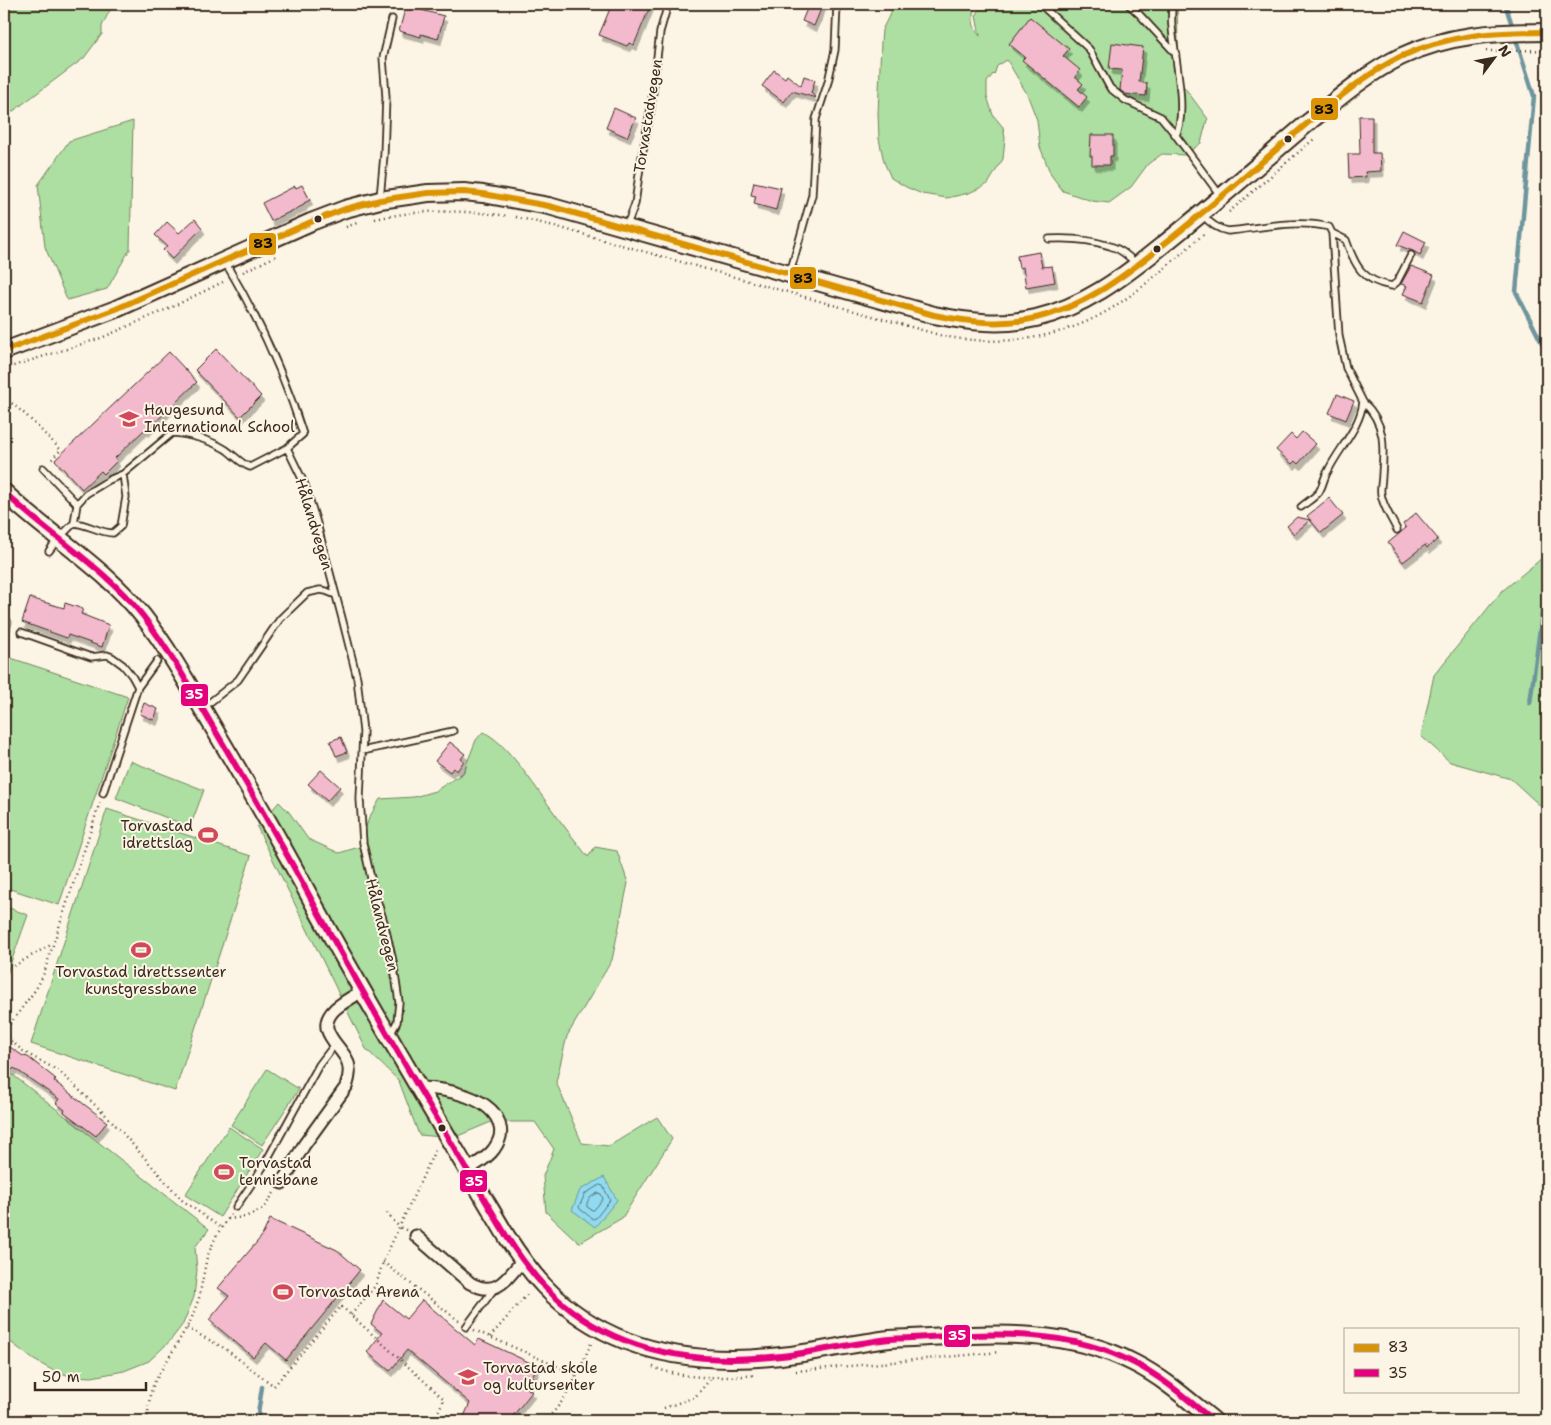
<svg xmlns="http://www.w3.org/2000/svg" width="1551" height="1425" viewBox="0 0 1551 1425" font-family="'Shantell Sans',sans-serif">
	<style>
		.green { fill: #acdfa1; stroke: #748460 }
		.water { fill: #90dbf1; stroke: #6e949d }
		.lines { fill: none; stroke-linecap: round; stroke-linejoin: round }
		.shore { stroke: #5d7172; stroke-width: 1 }
		.stream { stroke: #6e949d; stroke-width: 4.5 }
		.building { fill: #f3bace; stroke: #3b2a1e; filter: url(#shadow) }
		.service-casing { stroke: #3b2a1e; stroke-width: 9 }
		.minor-casing { stroke: #3b2a1e; stroke-width: 15 }
		.secondary-casing { stroke: #3b2a1e; stroke-width: 20 }
		.path { stroke: #3b2a1e; stroke-width: 2.5; stroke-dasharray: 1 4; stroke-linecap: butt }
		.service { stroke: #fcf5e5; stroke-width: 5.5 }
		.minor { stroke: #fcf5e5; stroke-width: 11 }
		.secondary { stroke: #fcf5e5; stroke-width: 16 }
		.bus-1-casing { stroke: #fcf5e5; stroke-width: 10 }
		.bus-2-casing { stroke: #fcf5e5; stroke-width: 10 }
		.bus-1 { stroke: #db9304; stroke-width: 6 }
		.bus-2 { stroke: #e5007d; stroke-width: 6 }
		.bus-dot { fill: #3b2a1e; stroke: #fcf5e5; stroke-width: 2 }
		.labels { text-anchor: middle; dominant-baseline: central; stroke-width: 4; stroke-linejoin: round; paint-order: stroke }
		.street-label { font-size: 15px; fill: #3b2a1e; stroke: #fcf5e5 }
		.poi-label { font-size: 15px; fill: #3b2a1e; stroke: #fcf5e5; text-anchor: start }
		.line-badge { stroke: #fcf5e5; stroke-width: 2 }
		.badge-label { font-size: 14px; text-anchor: middle; font-weight: bold; fill: #fff }
		.pale-badge-label { font-size: 14px; text-anchor: middle; font-weight: bold; fill: #111 }
	</style>
	<defs>
		<filter id="shadow"><feDropShadow dx="3" dy="5.5" stdDeviation="0" flood-color="#0004"/></filter>
	</defs>
	<rect width="100%" height="100%" fill="#fcf5e5"/>
	<filter id="ink" filterUnits="userSpaceOnUse"><feTurbulence type="fractalNoise" baseFrequency=".02" numOctaves="2"/><feDisplacementMap in="SourceGraphic" scale="10" xChannelSelector="R" yChannelSelector="G"/><feConvolveMatrix kernelMatrix="1 2 1 2 8 2 1 2 1" color-interpolation-filters="sRGB"/></filter>
	<g filter="url(#ink)">
		<path class="green" d="M 4,4 L 113,4 L 102,26 L 102,34 L 84,58 L 4,118 Z
			M 892,4 L 975,4 C 972,16 971,26 980,36 L 976,16 L 983,4 L 1177,4 L 1179,80 L 1208,119 L 1207,120 L 1201,143 L 1185,155 L 1162,154 L 1148,164 L 1131,187 L 1109,203 L 1092,201 L 1063,191 L 1051,175 L 1040,147 L 1037,120 L 1027,94 L 1007,60 L 997,66 L 994,75 L 993,74 L 987,82 L 987,96 L 993,115 L 1003,127 L 1005,138 L 1003,159 L 988,184 L 969,193 L 947,198 L 922,194 L 906,187 L 891,178 L 884,162 L 879,139 L 878,114 L 881,42 L 882,30 L 893,8 Z
			M 133,121 L 130,249 L 107,289 L 67,300 L 45,247 L 38,185 L 69,141 Z
			M 1547,554 L 1547,812 L 1511,779 L 1450,762 L 1421,736 L 1434,675 L 1501,592 Z
			M 4,603 L 12,622 L 7,643 L 4,646 Z
			M 5,656 L 128,697 L 59,905 L 4,887 L 4,660 Z
			M 483,732 C 506,741 535,787 550,807 C 562,824 575,840 588,857 L 595,847 L 617,851 L 628,883 L 612,960 L 567,1036 L 556,1082 L 582,1143 L 609,1146 L 657,1117 L 672,1139 L 622,1218 L 579,1243 L 546,1212 L 543,1176 L 554,1149 L 535,1122 L 491,1122 L 453,1138 L 419,1135 L 399,1081 L 366,1049 L 257,827 L 279,802 L 289,812 L 308,839 L 339,853 L 359,847 L 369,818 L 380,799 L 414,797 L 435,791 L 463,773 L 476,740 Z
			M 130,761 L 204,790 L 190,827 L 116,798 Z
			M 107,809 L 251,856 L 175,1091 L 31,1044 Z
			M 4,906 L 28,915 L 4,982 Z
			M 4,1068 L 209,1229 L 195,1247 L 197,1270 L 194,1297 L 183,1324 L 170,1341 L 149,1361 L 124,1371 L 92,1377 L 70,1376 L 52,1370 L 34,1360 L 4,1337 Z
			M 267,1069 L 299,1089 L 262,1145 L 231,1125 Z
			M 229,1127 L 263,1149 L 220,1217 L 185,1195 Z"/>
		<path class="water" d="M 604,1177 L 617,1200 L 595,1227 L 572,1210 L 580,1190 Z"/>
		<g class="lines">
			<path class="shore" d="M 600,1185 L 603,1186 L 610,1200 L 596,1218 L 593,1219 L 580,1209 L 579,1207 L 585,1194 Z
				M 598,1193 L 601,1194 L 603,1199 L 594,1210 L 592,1210 L 587,1207 C 586,1199 592,1196 598,1193 Z"/>
			<path class="stream" d="M 1505,4 L 1513,28
				M 1515,36 L 1534,96 L 1516,292 L 1547,353
				M 1530,703 L 1547,577
				M 257,1421 L 262,1387"/>
		</g>
		<path class="building" d="M 612,4 L 651,4 L 634,45 L 629,43 L 627,46 L 599,35 Z
			M 809,4 L 823,4 L 814,26 L 802,21 Z
			M 406,6 L 444,16 L 438,39 L 421,34 L 421,37 L 399,31 Z
			M 1030,17 L 1069,49 L 1063,56 L 1080,70 L 1075,77 L 1083,84 L 1078,89 L 1087,97 L 1079,107 L 1022,60 L 1025,57 L 1009,44 Z
			M 1112,43 L 1143,47 L 1139,82 L 1147,83 L 1146,96 L 1125,94 L 1120,90 L 1122,70 L 1109,69 Z
			M 774,70 L 785,78 L 787,75 L 801,86 L 804,76 L 815,80 L 811,93 L 816,98 L 792,91 L 784,102 L 762,86 Z
			M 614,108 L 636,118 L 627,137 L 606,128 Z
			M 1359,116 L 1372,116 L 1372,153 L 1380,153 L 1381,171 L 1365,172 L 1366,177 L 1349,178 L 1348,154 L 1360,154 Z
			M 1091,135 L 1113,135 L 1113,156 L 1110,156 L 1110,165 L 1092,165 L 1092,156 L 1090,156 Z
			M 754,182 L 781,188 L 776,210 L 754,204 L 756,196 L 751,195 Z
			M 302,185 L 310,200 L 304,203 L 304,205 L 271,221 L 262,203 L 295,186 L 296,188 Z
			M 195,219 L 202,228 L 172,259 L 163,250 L 167,246 L 155,235 L 167,222 L 179,233 Z
			M 1404,231 L 1426,242 L 1420,255 L 1413,251 L 1397,245 Z
			M 1039,252 L 1042,267 L 1052,266 L 1055,282 L 1026,287 L 1023,267 L 1019,268 L 1017,256 Z
			M 1411,266 L 1434,275 L 1423,302 L 1403,294 L 1407,286 L 1401,284 Z
			M 216,349 L 261,396 L 240,417 L 195,370 Z
			M 169,352 L 197,382 L 146,431 L 144,430 L 115,458 L 117,461 L 104,474 L 101,471 L 82,489 L 55,460 Z
			M 1337,394 L 1354,401 L 1346,420 L 1329,413 Z
			M 1302,432 L 1316,444 L 1298,464 L 1295,461 L 1292,464 L 1276,450 L 1291,434 L 1296,439 Z
			M 1329,498 L 1343,515 L 1321,533 L 1307,516 Z
			M 1416,513 L 1438,539 L 1427,548 L 1425,545 L 1403,562 L 1388,543 L 1406,528 L 1403,524 Z
			M 1297,517 L 1310,520 L 1294,534 L 1287,526 Z
			M 30,598 L 64,608 L 65,603 L 83,609 L 81,614 L 109,625 L 102,647 L 68,635 L 67,638 L 22,622 Z
			M 144,703 L 158,709 L 154,720 L 140,714 Z
			M 341,737 L 347,752 L 336,756 L 330,741 Z
			M 450,742 L 465,754 L 461,759 L 464,761 L 457,771 L 453,768 L 450,772 L 435,761 Z
			M 321,770 L 340,787 L 327,801 L 308,784 Z
			M 10,1047 L 23,1056 L 28,1057 L 56,1079 L 54,1081 L 107,1122 L 96,1136 L 64,1112 L 65,1110 L 56,1103 L 59,1099 L 14,1068 L 12,1070 L 4,1064 L 4,1055 Z
			M 270,1219 L 337,1250 L 360,1270 L 286,1360 L 266,1343 L 253,1357 L 209,1320 L 229,1296 L 218,1288 L 262,1236 Z
			M 383,1300 L 406,1319 L 422,1300 L 475,1345 L 479,1339 L 537,1366 L 527,1388 L 532,1392 L 509,1421 L 462,1421 L 470,1403 L 407,1350 L 390,1371 L 367,1352 L 382,1333 L 371,1324 Z"/>
		<g class="lines">
			<defs>
				<path id="service" d="M 1040,4 L 1089,49 L 1110,88 L 1125,100 L 1161,117 L 1174,133 L 1220,195
					M 1128,4 L 1139,14 L 1176,54
					M 1172,4 C 1172,11 1171,19 1172,27 C 1174,54 1188,112 1176,135
					M 380,198 L 384,155 L 386,97 L 383,58 L 392,19
					M 1203,215 C 1210,224 1217,229 1228,231 C 1261,228 1296,219 1329,227 L 1332,233 L 1339,336 L 1346,368 L 1363,402 C 1360,428 1339,448 1328,471 C 1324,477 1323,486 1319,492 C 1314,498 1307,502 1301,507
					M 627,225 L 635,204 L 640,167 L 651,108 L 660,32 L 668,4
					M 1332,233 L 1346,240 C 1355,266 1362,281 1392,286 L 1397,282 L 1411,255
					M 1049,239 C 1068,238 1092,240 1110,246 C 1120,249 1129,256 1136,264
					M 225,262 C 258,317 284,374 303,434 L 287,448 L 305,485 L 316,520 L 343,622 L 357,678 L 363,732 L 360,799 L 363,843 L 373,887 L 384,922 L 393,961 L 399,1002 L 397,1022 L 390,1035
					M 790,273 L 812,195 L 816,119 L 828,82 L 835,50 L 837,5
					M 1363,402 C 1386,423 1384,447 1382,475 C 1382,481 1380,488 1381,494 C 1383,507 1392,519 1397,530
					M 43,468 L 77,504
					M 74,523 C 88,524 100,533 113,533 L 121,526 L 126,497 L 123,474
					M 49,551 L 58,539 L 74,523 L 77,504 L 86,494 L 109,480 L 123,474 L 172,433 C 189,434 210,440 225,449 C 233,454 241,464 250,467 L 287,448
					M 21,632 L 91,657 L 107,655 L 112,657 L 123,665 L 132,676 L 138,687
					M 204,707 L 238,680 L 280,619 L 307,593 L 320,590 L 326,591 L 336,595
					M 362,751 L 453,731
					M 103,793 L 138,687 L 157,661
					M 236,1207 L 263,1167 L 319,1065 L 335,1044
					M 466,1327 L 494,1289"/>
				<path id="minor" d="M 419,1088 C 444,1088 495,1097 500,1127 C 502,1134 499,1142 494,1149 C 488,1158 476,1164 467,1170
					M 282,1183 L 304,1145 L 346,1087 C 349,1079 351,1069 347,1060 C 339,1044 314,1029 335,1009 C 343,1002 353,997 362,991
					M 416,1236 L 470,1283 C 497,1298 506,1279 523,1260"/>
				<path id="secondary" d="M 4,351 L 116,309 L 311,222 L 345,209 L 380,200 L 428,193 L 464,192 L 483,194 L 549,206 L 934,315 C 968,322 1002,326 1036,318 C 1083,307 1122,278 1159,248 C 1211,207 1260,163 1310,121 C 1339,98 1366,74 1400,57 C 1448,34 1495,32 1547,32
					M 4,492 C 49,535 104,567 143,616 C 171,652 193,693 216,732 C 251,791 285,850 317,910 C 378,1021 443,1129 507,1237 C 518,1254 530,1271 544,1286 C 607,1352 694,1366 781,1356 C 818,1352 853,1343 890,1339 C 972,1336 1058,1323 1134,1363 C 1164,1378 1188,1400 1214,1421"/>
			</defs>
			<use href="#service" class="service-casing"/>
			<use href="#minor" class="minor-casing"/>
			<use href="#secondary" class="secondary-casing"/>
			<path class="path" d="M 1486,51 L 1547,50
				M 1229,212 L 1314,139
				M 516,217 L 554,226 L 943,336 C 1006,348 1072,338 1124,300 C 1153,280 1179,255 1206,232
				M 375,219 C 420,209 463,210 509,216
				M 346,227 L 357,223
				M 243,272 L 276,256
				M 4,369 L 101,338 L 172,307 L 225,281
				M 4,397 L 26,415 L 61,450 L 50,461
				M 14,966 L 43,949 L 53,944
				M 4,1032 L 36,989 L 43,976 L 100,802
				M 4,1034 L 24,1052 L 59,1071 L 110,1119 L 182,1200 L 221,1228
				M 387,1213 L 399,1227 L 406,1230
				M 228,1219 L 245,1217 L 263,1209 L 274,1193
				M 383,1262 L 459,1321
				M 351,1315 L 376,1285 L 383,1262 L 436,1148
				M 187,1328 L 224,1348 L 274,1386 L 341,1306 L 444,1399 L 434,1421
				M 474,1330 L 577,1375
				M 490,1337 L 529,1292
				M 653,1367 C 684,1380 722,1378 756,1375
				M 796,1371 L 1000,1352
				M 664,1408 L 695,1397 L 712,1377
				M 147,1421 L 150,1395 L 154,1383 L 191,1320 L 199,1298 L 207,1257 L 217,1234 L 231,1215
				M 544,1421 C 568,1401 580,1369 592,1341"/>
			<use href="#service" class="service"/>
			<use href="#minor" class="minor"/>
			<use href="#secondary" class="secondary"/>
			<defs>
				<path id="bus-1" d="M 4,351 L 116,309 L 311,222 L 345,209 L 380,200 L 428,193 L 464,192 L 483,194 L 549,206 L 934,315 C 968,322 1002,326 1036,318 C 1083,307 1122,278 1159,248 C 1211,207 1260,163 1310,121 C 1339,98 1366,74 1400,57 C 1448,34 1495,32 1547,32"/>
				<path id="bus-2" d="M 4,492 C 49,535 104,567 143,616 C 171,652 193,693 216,732 C 251,791 285,850 317,910 C 378,1021 443,1129 507,1237 C 518,1254 530,1271 544,1286 C 607,1352 694,1366 781,1356 C 818,1352 853,1343 890,1339 C 972,1336 1058,1323 1134,1363 C 1164,1378 1188,1400 1214,1421"/>
			</defs>
			<use href="#bus-1" class="bus-1-casing"/>
			<use href="#bus-2" class="bus-2-casing"/>
			<use href="#bus-1" class="bus-1"/>
			<use href="#bus-2" class="bus-2"/>
		</g>
	</g>
	<defs>
		<symbol id="school-bare" viewBox="-9 -9 18 18"><path d="M0-5L7-2L0 1L-7-2ZM-4 1L0 2.5L4 1V4Q0 6-4 4Z" fill="#d1495b" stroke="#fcf5e5" stroke-width="2.5" paint-order="stroke"/></symbol>
		<symbol id="stadium-bare" viewBox="-9 -9 18 18"><path d="M0-5a6.5 5 0 1 0 0 10a6.5 5 0 1 0 0-10ZM-3.5-1.8h7v3.6h-7Z" fill="#d1495b" stroke="#fcf5e5" stroke-width="2.5" paint-order="stroke"/></symbol>
	</defs>
	<g fill-rule="evenodd">
		<use href="#school-bare" x="115" y="405" width="28" height="28"/>
		<use href="#stadium-bare" x="194" y="821" width="28" height="28"/>
		<use href="#stadium-bare" x="127" y="936" width="28" height="28"/>
		<use href="#stadium-bare" x="210" y="1158" width="28" height="28"/>
		<use href="#stadium-bare" x="269" y="1278" width="28" height="28"/>
		<use href="#school-bare" x="454" y="1363" width="28" height="28"/>
	</g>
	<g class="bus-dot">
		<circle cx="1288" cy="139" r="4.5"/>
		<circle cx="318" cy="219" r="4.5"/>
		<circle cx="1157" cy="249" r="4.5"/>
		<circle cx="442" cy="1128" r="4.5"/>
	</g>
	<g class="labels">
		<g class="street-label">
			<text transform="translate(648 116) rotate(-81)">Torvastadvegen</text>
			<text transform="translate(314 524) rotate(73)">Hålandvegen</text>
			<text transform="translate(382 925) rotate(76)">Hålandvegen</text>
		</g>
		<g class="poi-label">
			<text x="144" y="410">Haugesund<tspan x="144" dy="17">International School</tspan></text>
			<text x="193" y="826" text-anchor="end">Torvastad<tspan x="193" dy="17">idrettslag</tspan></text>
			<text x="141" y="972" text-anchor="middle">Torvastad idrettssenter<tspan x="141" dy="17">kunstgressbane</tspan></text>
			<text x="239" y="1163">Torvastad<tspan x="239" dy="17">tennisbane</tspan></text>
			<text x="298" y="1292">Torvastad Arena</text>
			<text x="483" y="1368">Torvastad skole<tspan x="483" dy="17">og kultursenter</tspan></text>
		</g>
	</g>
	<g class="line-badge">
		<rect x="1310" y="97" width="29" height="24" rx="5" fill="#db9304"/>
		<rect x="248" y="232" width="29" height="24" rx="5" fill="#db9304"/>
		<rect x="789" y="266" width="28" height="24" rx="5" fill="#db9304"/>
		<rect x="180" y="683" width="29" height="24" rx="5" fill="#e5007d"/>
		<rect x="459" y="1169" width="29" height="24" rx="5" fill="#e5007d"/>
		<rect x="943" y="1324" width="28" height="24" rx="5" fill="#e5007d"/>
	</g>
	<g class="badge-label">
		<text x="194" y="699">35</text>
		<text x="474" y="1186">35</text>
		<text x="957" y="1340">35</text>
	</g>
	<g class="pale-badge-label">
		<text x="1324" y="114">83</text>
		<text x="263" y="248">83</text>
		<text x="803" y="283">83</text>
	</g>
	<rect width="1551" height="1425" fill="none" stroke="#fcf5e5" stroke-width="20"/>
	<rect x="10" y="10" width="1531" height="1405" fill="none" stroke="#3b2a1e" stroke-width="2" filter="url(#ink)"/>
	<rect x="1344" y="1328" width="175" height="65" fill="#fcf5e5" stroke="#afa495"/>
	<rect x="1354" y="1344" width="25" height="8" fill="#db9304" stroke="#afa495"/>
	<text x="1388" y="1352" font-size="15" fill="#3b2a1e">83</text>
	<rect x="1354" y="1369" width="25" height="8" fill="#e5007d" stroke="#afa495"/>
	<text x="1388" y="1378" font-size="15" fill="#3b2a1e">35</text>
	<g transform="translate(1494 58) rotate(58)" stroke="#fcf5e5" stroke-width="4" paint-order="stroke">
	<path d="M0-4L9 19L0 12L-9 19Z" fill="#3b2a1e"/>
	<text y="-8" font-size="14" font-weight="bold" text-anchor="middle" fill="#3b2a1e">N</text>
	</g>
	<path d="M35 1382v8h111v-8" fill="none" stroke="#3b2a1e" stroke-width="2.5"/>
	<text x="42" y="1382" font-size="15" fill="#3b2a1e" stroke="#fcf5e5" stroke-width="4" paint-order="stroke">50 m</text>
</svg>
